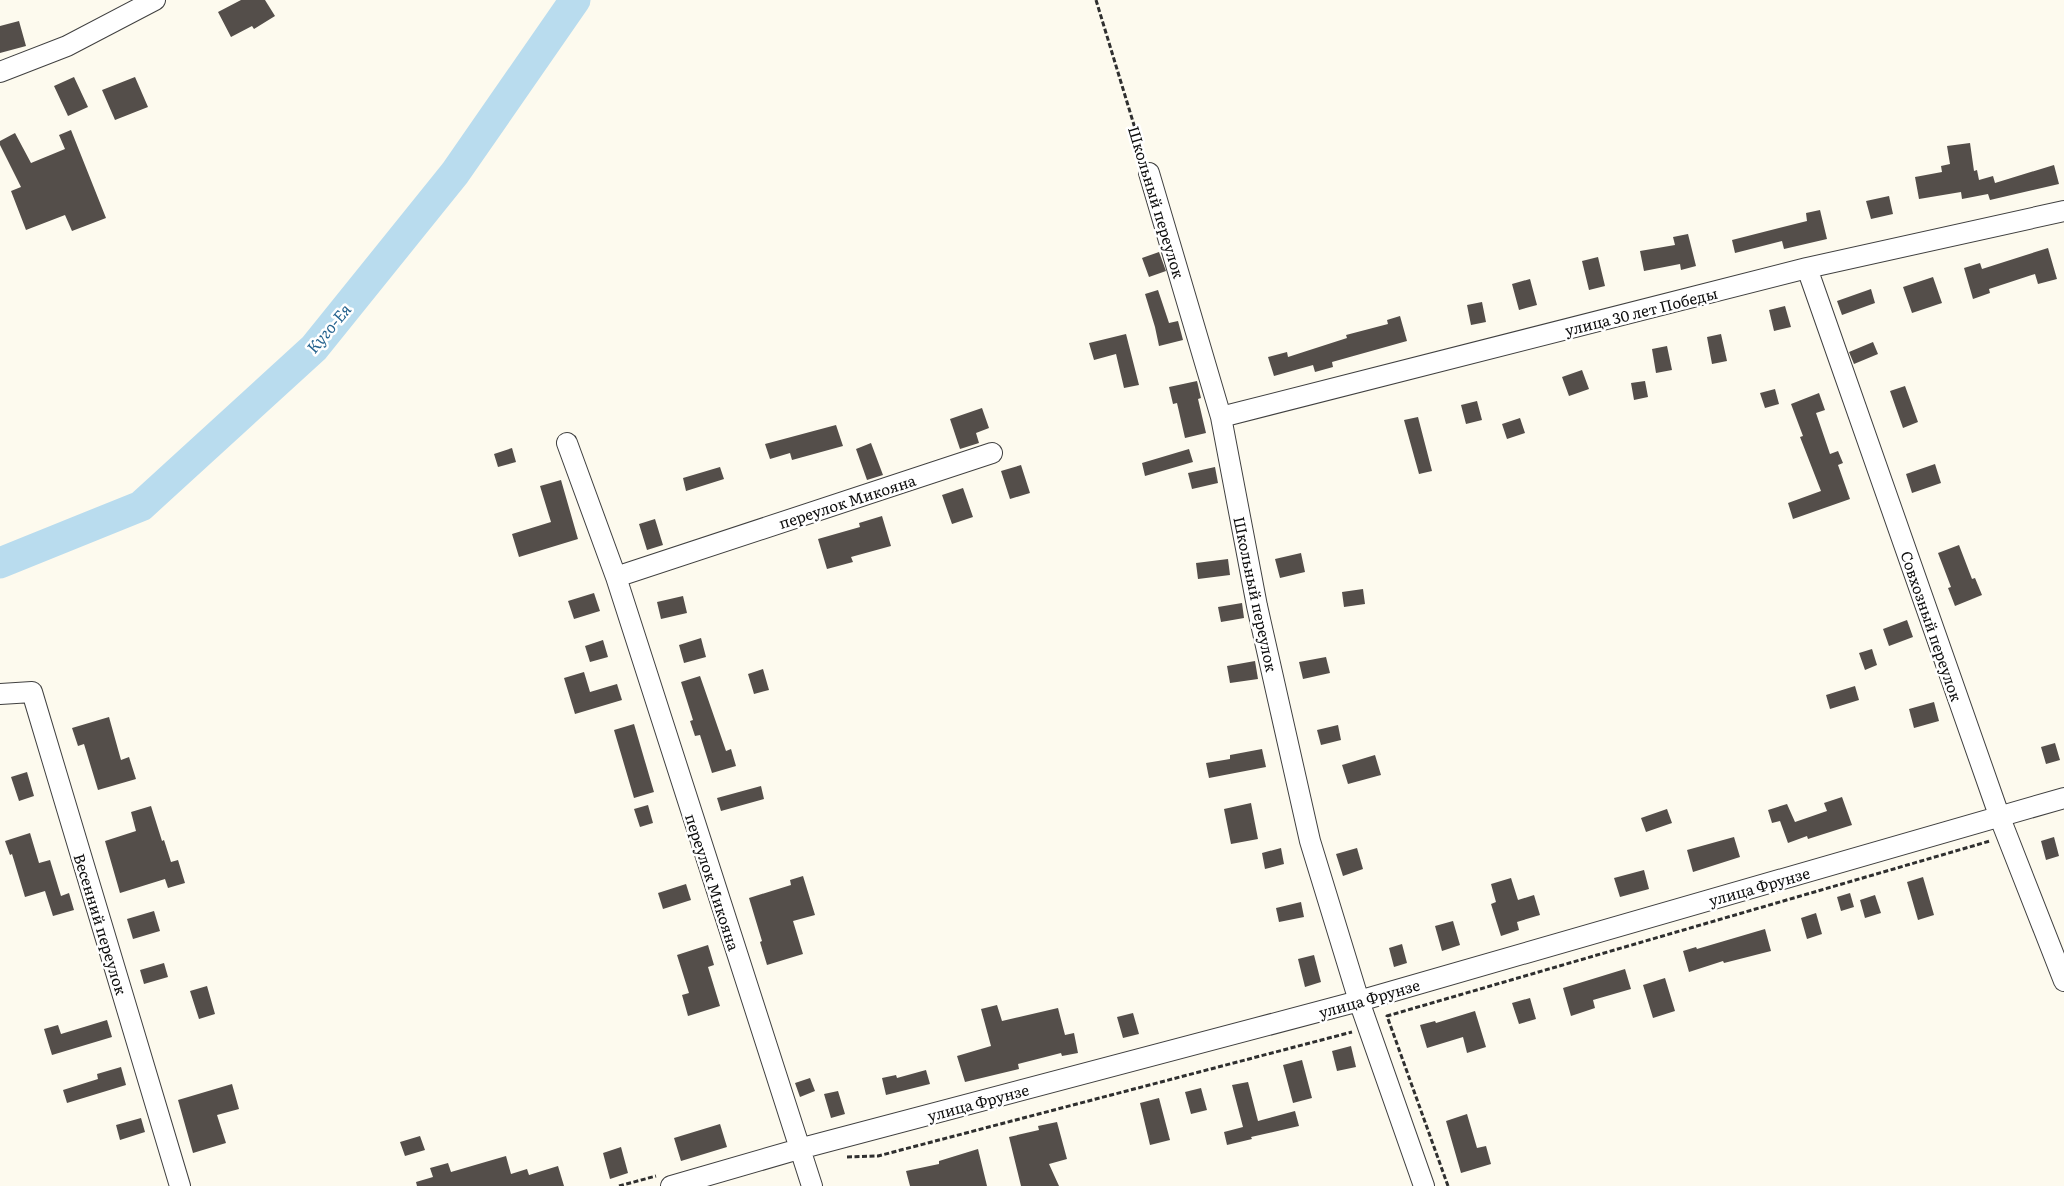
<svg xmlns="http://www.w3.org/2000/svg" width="2064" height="1186" viewBox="0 0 2064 1186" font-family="Literata,serif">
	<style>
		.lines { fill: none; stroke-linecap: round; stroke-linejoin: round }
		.river { stroke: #b9dcee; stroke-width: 31 }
		.building { fill: #544e4a }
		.minor-casing { stroke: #404040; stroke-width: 22 }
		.path { stroke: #2f2f2f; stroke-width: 3; stroke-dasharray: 5 2.5; stroke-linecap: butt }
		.minor { stroke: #fff; stroke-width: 20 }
		.labels { text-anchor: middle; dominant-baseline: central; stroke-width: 5; stroke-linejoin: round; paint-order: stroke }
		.street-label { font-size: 15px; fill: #0d0d0d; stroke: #fff }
		.water-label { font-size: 16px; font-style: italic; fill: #26638e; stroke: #fff }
	</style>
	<rect width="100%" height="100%" fill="#fdfaee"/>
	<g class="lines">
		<path class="river" d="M 0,563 L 141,506 L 314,348 L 455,173 L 575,0"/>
	</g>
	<path class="building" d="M 241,0 L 265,0 L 275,16 L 254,29 L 252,26 L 231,37 L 218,12 Z
		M 19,21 L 26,46 L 0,53 L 0,26 Z
		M 74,77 L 88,107 L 68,116 L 54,86 Z
		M 135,77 L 148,107 L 115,120 L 102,90 Z
		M 71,130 L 106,218 L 72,231 L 65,215 L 26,230 L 11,191 L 21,187 L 0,145 L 0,141 L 15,133 L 31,163 L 65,149 L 59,135 Z
		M 1970,143 L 1974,171 L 1977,170 L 1979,180 L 1993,176 L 1995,183 L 2054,165 L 2059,184 L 1990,200 L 1988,194 L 1962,199 L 1961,192 L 1919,199 L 1915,177 L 1942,172 L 1941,166 L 1950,164 L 1947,146 Z
		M 1889,196 L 1893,214 L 1871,219 L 1866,201 Z
		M 1820,210 L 1827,239 L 1784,249 L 1782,241 L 1735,253 L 1732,240 L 1807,221 L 1806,213 Z
		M 1688,234 L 1696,266 L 1681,270 L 1680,264 L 1644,271 L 1640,251 L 1675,245 L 1673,237 Z
		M 2048,248 L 2057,279 L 2038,284 L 2035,274 L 1989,289 L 1990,293 L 1973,299 L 1964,268 L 1980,263 L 1982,269 Z
		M 1159,252 L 1166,271 L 1149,277 L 1142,258 Z
		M 1598,257 L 1605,286 L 1589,290 L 1582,261 Z
		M 1933,277 L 1942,303 L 1912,313 L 1903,287 Z
		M 1530,279 L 1537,305 L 1519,310 L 1512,284 Z
		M 1871,289 L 1875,303 L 1842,315 L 1837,301 Z
		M 1158,290 L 1169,323 L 1178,321 L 1183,340 L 1159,346 L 1155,327 L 1145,294 Z
		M 1482,302 L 1486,322 L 1471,325 L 1467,305 Z
		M 1785,306 L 1791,327 L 1774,331 L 1769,310 Z
		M 1400,316 L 1407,341 L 1332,362 L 1333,367 L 1315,372 L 1313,365 L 1274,376 L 1268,357 L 1287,352 L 1288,357 L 1347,338 L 1346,335 L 1388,324 L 1387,320 Z
		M 1126,334 L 1139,385 L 1124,388 L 1116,354 L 1094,360 L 1089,343 Z
		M 1721,334 L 1727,361 L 1712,364 L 1707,337 Z
		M 1873,342 L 1878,354 L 1854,364 L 1849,352 Z
		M 1667,346 L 1672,370 L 1656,373 L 1652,349 Z
		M 1582,370 L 1589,389 L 1569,396 L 1562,377 Z
		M 1197,381 L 1201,398 L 1198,399 L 1206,433 L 1185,438 L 1177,403 L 1173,404 L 1169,387 Z
		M 1645,381 L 1648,397 L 1634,400 L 1631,383 Z
		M 1905,386 L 1918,422 L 1903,428 L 1890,391 Z
		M 1775,389 L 1779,404 L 1765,408 L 1760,393 Z
		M 1819,393 L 1825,410 L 1816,413 L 1830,454 L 1838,451 L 1843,463 L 1838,465 L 1850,499 L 1793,519 L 1788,503 L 1821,491 L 1800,437 L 1803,436 L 1791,404 Z
		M 1477,401 L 1482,420 L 1466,424 L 1461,405 Z
		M 982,408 L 989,428 L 976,433 L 979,443 L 960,449 L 950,419 Z
		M 1418,417 L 1432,471 L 1419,474 L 1404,420 Z
		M 1520,418 L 1525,433 L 1507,439 L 1502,424 Z
		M 836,425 L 843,446 L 792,460 L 790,453 L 770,459 L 765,444 Z
		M 871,443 L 883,475 L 867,480 L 856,449 Z
		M 512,448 L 516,462 L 498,467 L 494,454 Z
		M 1189,449 L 1193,462 L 1145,476 L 1142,463 Z
		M 1935,464 L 1941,483 L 1912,493 L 1906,474 Z
		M 1021,465 L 1030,493 L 1010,499 L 1001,471 Z
		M 720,467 L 724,479 L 686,491 L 683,478 Z
		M 1215,467 L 1218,483 L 1192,489 L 1188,473 Z
		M 561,480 L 578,539 L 519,557 L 512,534 L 551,522 L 540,486 Z
		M 963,488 L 973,517 L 952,524 L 942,495 Z
		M 882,516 L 891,546 L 851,557 L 853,562 L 827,569 L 818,539 L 860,527 L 859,523 Z
		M 655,519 L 663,545 L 647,550 L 639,524 Z
		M 1959,545 L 1972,579 L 1975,578 L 1982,595 L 1955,606 L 1948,588 L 1951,587 L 1938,553 Z
		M 1301,553 L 1305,572 L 1280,578 L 1275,559 Z
		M 1228,559 L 1230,575 L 1198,579 L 1196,563 Z
		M 1363,589 L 1365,604 L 1344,607 L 1342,592 Z
		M 594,593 L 600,611 L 574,619 L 568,601 Z
		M 683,596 L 687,613 L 661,619 L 657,602 Z
		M 1242,603 L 1244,618 L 1221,622 L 1218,607 Z
		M 1907,620 L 1913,637 L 1889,646 L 1883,629 Z
		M 701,638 L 706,657 L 684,663 L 679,645 Z
		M 603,640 L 608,657 L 590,662 L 585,646 Z
		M 1872,649 L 1877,665 L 1865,670 L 1859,653 Z
		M 1326,657 L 1330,673 L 1303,679 L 1299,662 Z
		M 1255,661 L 1258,679 L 1230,683 L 1227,666 Z
		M 763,669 L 769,690 L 754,694 L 748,674 Z
		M 584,672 L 590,692 L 617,684 L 622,700 L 575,714 L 564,678 Z
		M 700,676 L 726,751 L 731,749 L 736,766 L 712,773 L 700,735 L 695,736 L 690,721 L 693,720 L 681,682 Z
		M 1855,686 L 1859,700 L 1830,709 L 1826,695 Z
		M 1934,702 L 1939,721 L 1914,728 L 1909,709 Z
		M 109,717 L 121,760 L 129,757 L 136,779 L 98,790 L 84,744 L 78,746 L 72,728 Z
		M 634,724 L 654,792 L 634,798 L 614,730 Z
		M 1338,725 L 1341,740 L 1321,745 L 1317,730 Z
		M 2055,743 L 2060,760 L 2046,764 L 2041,747 Z
		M 1262,749 L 1266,767 L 1209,778 L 1206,763 L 1230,759 L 1230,755 Z
		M 1375,755 L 1381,775 L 1348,784 L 1342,765 Z
		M 27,772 L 34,796 L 19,801 L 11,777 Z
		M 761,786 L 764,799 L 721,811 L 717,798 Z
		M 1842,797 L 1852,825 L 1808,839 L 1807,836 L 1788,843 L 1780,821 L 1772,823 L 1768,810 L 1787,804 L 1795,822 L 1827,811 L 1824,803 Z
		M 1251,803 L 1258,839 L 1231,844 L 1224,809 Z
		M 648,805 L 653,823 L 640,827 L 634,809 Z
		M 151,806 L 162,841 L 164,840 L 171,862 L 178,860 L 185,883 L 168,888 L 165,879 L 120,893 L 105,841 L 136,831 L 131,812 Z
		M 1667,809 L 1672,823 L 1646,832 L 1641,818 Z
		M 30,833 L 39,863 L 50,860 L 61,896 L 69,893 L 74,910 L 53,916 L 45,891 L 25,897 L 12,854 L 10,855 L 5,841 Z
		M 1734,837 L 1740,857 L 1693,872 L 1687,850 Z
		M 2054,837 L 2059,856 L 2046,860 L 2041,841 Z
		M 1281,848 L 1284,864 L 1265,869 L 1262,853 Z
		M 1357,848 L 1363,869 L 1343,876 L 1336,854 Z
		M 1644,870 L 1649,889 L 1620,897 L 1614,878 Z
		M 803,876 L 815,915 L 793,921 L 803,954 L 767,965 L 760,942 L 762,941 L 749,898 L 791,885 L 790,880 Z
		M 1923,877 L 1934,915 L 1918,920 L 1907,882 Z
		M 1511,878 L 1518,900 L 1534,895 L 1540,915 L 1517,922 L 1519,930 L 1501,936 L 1491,904 L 1496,902 L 1491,884 Z
		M 686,884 L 691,900 L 663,909 L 658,893 Z
		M 1850,893 L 1854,907 L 1841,911 L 1837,897 Z
		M 1875,895 L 1881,913 L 1865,918 L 1860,900 Z
		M 1301,902 L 1304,917 L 1279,922 L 1276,908 Z
		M 154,911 L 160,931 L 133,939 L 127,919 Z
		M 1816,913 L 1822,934 L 1807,939 L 1801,918 Z
		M 1453,921 L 1460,945 L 1442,951 L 1435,926 Z
		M 1765,929 L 1771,951 L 1724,963 L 1723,961 L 1689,972 L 1683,951 L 1696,947 L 1697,949 Z
		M 1402,944 L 1407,963 L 1394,967 L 1389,948 Z
		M 708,945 L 714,965 L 708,967 L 720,1006 L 688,1016 L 682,995 L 689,993 L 677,955 Z
		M 1314,955 L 1321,982 L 1305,987 L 1298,959 Z
		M 164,963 L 168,977 L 144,984 L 140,970 Z
		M 1625,969 L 1631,989 L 1593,1000 L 1595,1008 L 1571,1016 L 1563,988 Z
		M 1665,978 L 1675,1011 L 1653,1018 L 1643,985 Z
		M 207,986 L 215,1014 L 199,1019 L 190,991 Z
		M 1530,998 L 1536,1019 L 1519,1024 L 1512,1003 Z
		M 997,1005 L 1002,1021 L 1058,1008 L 1065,1035 L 1074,1033 L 1078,1053 L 1062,1056 L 1061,1053 L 1018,1064 L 1019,1069 L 965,1082 L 957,1056 L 991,1046 L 981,1009 Z
		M 1475,1011 L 1486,1047 L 1467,1053 L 1463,1037 L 1427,1048 L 1420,1025 L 1435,1021 L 1436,1023 Z
		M 1133,1013 L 1139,1034 L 1123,1038 L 1117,1017 Z
		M 107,1020 L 112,1037 L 52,1055 L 44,1029 L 58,1025 L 61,1034 Z
		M 1351,1046 L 1356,1067 L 1337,1071 L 1332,1051 Z
		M 1302,1060 L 1312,1098 L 1293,1103 L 1283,1065 Z
		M 121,1067 L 126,1085 L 67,1103 L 63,1090 L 98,1079 L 97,1074 Z
		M 926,1070 L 930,1084 L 886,1095 L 882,1078 L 896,1075 L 897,1078 Z
		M 810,1078 L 815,1091 L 800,1097 L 795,1083 Z
		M 1248,1082 L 1258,1121 L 1295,1111 L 1299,1126 L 1251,1137 L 1252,1139 L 1227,1145 L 1224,1132 L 1243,1127 L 1232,1085 Z
		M 232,1084 L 239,1109 L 217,1115 L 226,1143 L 193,1153 L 178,1100 Z
		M 1201,1088 L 1207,1110 L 1191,1114 L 1185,1092 Z
		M 838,1091 L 845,1114 L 831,1118 L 824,1094 Z
		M 1159,1098 L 1170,1140 L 1150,1145 L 1140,1103 Z
		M 1467,1114 L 1477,1148 L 1486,1146 L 1491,1164 L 1461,1173 L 1446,1121 Z
		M 141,1118 L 145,1132 L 120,1140 L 116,1125 Z
		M 1057,1122 L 1067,1159 L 1049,1164 L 1059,1186 L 1021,1186 L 1009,1137 L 1039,1130 L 1038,1126 Z
		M 720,1124 L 727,1147 L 681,1161 L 674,1138 Z
		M 420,1136 L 425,1150 L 405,1156 L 400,1142 Z
		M 621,1147 L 628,1173 L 610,1179 L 603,1153 Z
		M 978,1149 L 987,1186 L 910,1186 L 906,1171 L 939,1164 L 939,1161 Z
		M 506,1156 L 511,1174 L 527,1169 L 529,1175 L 558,1166 L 564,1186 L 417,1186 L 416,1182 L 433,1177 L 430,1168 L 448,1163 L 451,1172 Z"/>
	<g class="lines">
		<defs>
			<path id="minor" d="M 0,72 L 67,46 L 155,0
				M 1149,173 L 1221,417 L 1257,606 L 1310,841 L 1359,1001 L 1424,1186
				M 1807,268 L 2000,818 L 2064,981
				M 1221,417 L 1807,268 L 2064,211
				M 567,443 L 616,577 L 812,1186
				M 616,577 L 992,453
				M 0,694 L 32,692 L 180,1186
				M 671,1186 L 799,1149 L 1359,1001 L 2064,798"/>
		</defs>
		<use href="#minor" class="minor-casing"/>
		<path class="path" d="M 1096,0 L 1144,158
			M 847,1157 L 878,1156 L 1352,1032
			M 619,1186 L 656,1176
			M 1448,1186 L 1387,1016 L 1990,841"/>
		<use href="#minor" class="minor"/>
	</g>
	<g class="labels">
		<g class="street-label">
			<text transform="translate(1157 202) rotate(73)">Школьный переулок</text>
			<text transform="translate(1641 311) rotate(-14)">улица 30 лет Победы</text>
			<text transform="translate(847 501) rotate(-18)">переулок Микояна</text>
			<text transform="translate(1256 594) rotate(78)">Школьный переулок</text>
			<text transform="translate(1932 626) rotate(71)">Совхозный переулок</text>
			<text transform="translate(713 882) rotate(72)">переулок Микояна</text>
			<text transform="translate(1759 886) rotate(-16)">улица Фрунзе</text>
			<text transform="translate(101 924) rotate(73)">Весенний переулок</text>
			<text transform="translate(1369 998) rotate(-16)">улица Фрунзе</text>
			<text transform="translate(978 1102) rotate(-15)">улица Фрунзе</text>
		</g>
		<g class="water-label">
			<text transform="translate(328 328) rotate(-50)">Куго-Ея</text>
		</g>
	</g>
</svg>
